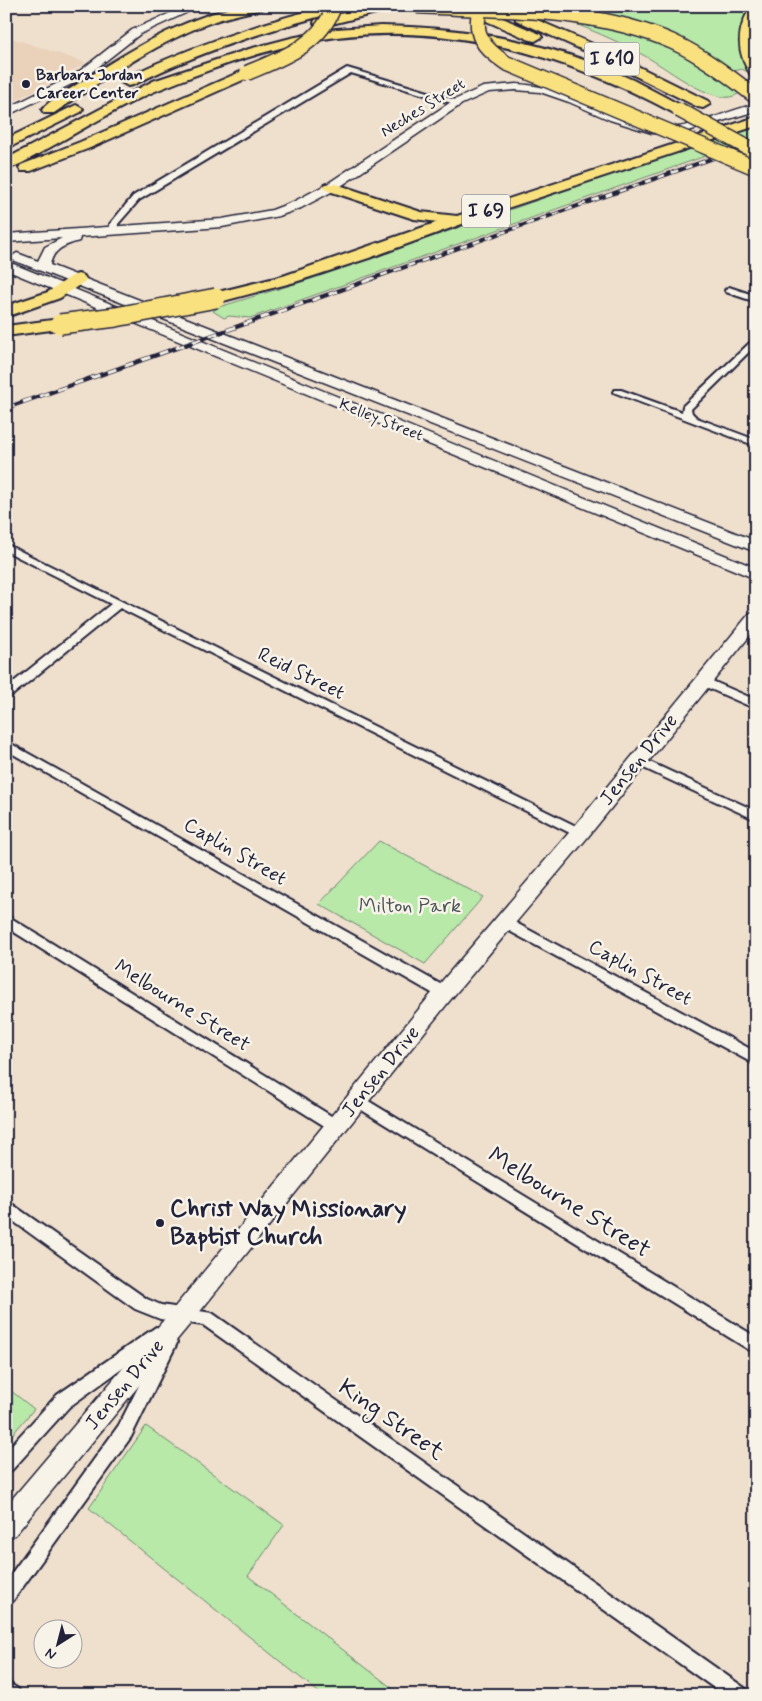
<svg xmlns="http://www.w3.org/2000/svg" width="762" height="1701" viewBox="0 0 762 1701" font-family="Mynerve,sans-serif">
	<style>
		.built { fill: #e9d1ba }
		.green { fill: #b8e9a8; stroke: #6d8672 }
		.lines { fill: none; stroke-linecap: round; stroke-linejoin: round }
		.street-casing { stroke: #22223b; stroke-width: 4 }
		.secondary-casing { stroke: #22223b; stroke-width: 3 }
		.highway-casing { stroke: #22223b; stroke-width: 4 }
		.street { fill: #f7f3e8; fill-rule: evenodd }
		.secondary { fill: #f7f3e8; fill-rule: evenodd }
		.highway { fill: #fae180; fill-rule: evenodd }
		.rail-far1-casing { stroke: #22223b; stroke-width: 4 }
		.rail-casing { stroke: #22223b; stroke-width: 4.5 }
		.rail-far1 { stroke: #f7f3e8; stroke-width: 2.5; stroke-dasharray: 7; stroke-linecap: butt }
		.rail { stroke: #f7f3e8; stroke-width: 3; stroke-dasharray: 9; stroke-linecap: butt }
		.highway-bridge-far1-casing { stroke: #22223b; stroke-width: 17; stroke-linecap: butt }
		.highway-bridge-casing { stroke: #22223b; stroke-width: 22; stroke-linecap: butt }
		.highway-bridge-far1 { stroke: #fae180; stroke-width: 14 }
		.highway-bridge { stroke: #fae180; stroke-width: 19 }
		.poi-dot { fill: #22223b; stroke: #f7f3e8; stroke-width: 2 }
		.labels { text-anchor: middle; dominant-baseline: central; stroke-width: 5; stroke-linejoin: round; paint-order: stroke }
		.far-poi-label { font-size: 16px; font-weight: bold; fill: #22223b; stroke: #f7f3e8; text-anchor: start }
		.far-street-label { font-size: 16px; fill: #22223b; stroke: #f7f3e8 }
		.shield { fill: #f7f3e8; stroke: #62616f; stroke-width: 1 }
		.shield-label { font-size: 19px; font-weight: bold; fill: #22223b }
		.street-label { font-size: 20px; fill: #22223b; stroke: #f7f3e8 }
		.park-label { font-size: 20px; fill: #485456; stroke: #f7f3e8 }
		.near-street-label { font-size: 24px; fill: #22223b; stroke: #f7f3e8 }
		.near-poi-label { font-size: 24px; font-weight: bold; fill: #22223b; stroke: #f7f3e8; text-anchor: start }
	</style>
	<rect width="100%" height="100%" fill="#efdfcd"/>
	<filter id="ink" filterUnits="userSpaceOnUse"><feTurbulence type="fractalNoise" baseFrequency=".02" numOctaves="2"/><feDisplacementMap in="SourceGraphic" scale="10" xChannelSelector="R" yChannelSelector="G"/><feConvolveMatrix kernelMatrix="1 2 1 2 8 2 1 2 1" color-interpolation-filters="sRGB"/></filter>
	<g filter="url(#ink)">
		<path class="built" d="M 6,36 L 86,63 L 6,105 Z"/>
		<path class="green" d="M 526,6 L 756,6 L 756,73 L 748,72 L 742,69 L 734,71 L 751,86 C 742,91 734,99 723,97 C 695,92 670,70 645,56 C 607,35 567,20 526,6 Z
			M 756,124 L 756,138 L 250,318 L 229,316 L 224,318 L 213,311 L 219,307 L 311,279 Z
			M 379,841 L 483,897 L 425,964 L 319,904 Z
			M 6,1387 L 34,1409 L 6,1442 Z
			M 146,1426 L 284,1525 L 248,1576 L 401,1695 L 322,1695 L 89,1508 Z"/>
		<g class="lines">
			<defs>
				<path id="street" d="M 347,68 L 462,102 L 455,104 L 351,73 L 139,200 L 118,224 L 117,233 L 110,231 L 110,224 L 133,196 Z
					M 729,287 L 756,296 L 756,302 L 726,292 L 725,290 Z
					M 756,337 L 756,345 L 691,409 L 692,413 L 697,418 L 756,440 L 756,446 L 613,392 L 615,390 L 621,390 L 682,412 L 683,406 Z
					M 6,544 L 584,830 L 586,833 L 584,836 L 576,836 L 120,608 L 10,697 L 6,698 L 6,688 L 111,604 L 6,551 Z
					M 703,677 L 756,700 L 756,709 L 699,684 L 697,681 L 699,678 Z
					M 6,741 L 449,989 L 451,993 L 449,997 L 444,998 L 439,997 L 6,750 Z
					M 639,757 L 756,811 L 756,820 L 635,764 L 633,761 L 635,758 Z
					M 6,915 L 341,1122 L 343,1126 L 341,1130 L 336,1132 L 331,1130 L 6,927 Z
					M 505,917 L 756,1052 L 756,1065 L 500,926 L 499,922 L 500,918 Z
					M 357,1094 L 756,1337 L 756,1354 L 352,1104 L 350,1100 L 352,1096 Z
					M 6,1200 L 147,1299 L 161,1305 L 212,1313 L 746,1689 L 749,1695 L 724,1695 L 203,1325 L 160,1319 L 135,1309 L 6,1216 Z
					M 156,1327 L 162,1330 L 164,1335 L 162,1340 L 69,1407 L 12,1470 L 6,1472 L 6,1451 L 57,1395 Z
					M 169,1335 L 175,1338 L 177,1343 L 131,1437 L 12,1602 L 6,1605 L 6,1581 L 119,1425 L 163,1338 Z
					M 6,1681 L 18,1689 L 21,1695 L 6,1695 Z"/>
				<path id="secondary" d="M 186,6 L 201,6 L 140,34 L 84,78 L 6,116 L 6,109 L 76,74 L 132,30 Z
					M 516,84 C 537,85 556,90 576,97 C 607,109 643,133 678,127 C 704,123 730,110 756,104 L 756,111 L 678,134 L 652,133 L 610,120 L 569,102 L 540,92 L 516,90 L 489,92 L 462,104 L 335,190 L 301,208 L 279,216 L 222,227 L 80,237 L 79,241 C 65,245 53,249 50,265 L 756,541 L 756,552 L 13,260 L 11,257 L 17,253 L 38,261 L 45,247 L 62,238 L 6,242 L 6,234 L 222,219 L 272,210 L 293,202 L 327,184 L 454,100 L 483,87 Z
					M 6,261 L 756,568 L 756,579 L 6,270 Z
					M 756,612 L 756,628 L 587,838 L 451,999 L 190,1324 L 15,1535 L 6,1539 L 6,1506 L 174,1308 L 437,987 L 573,828 L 750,613 Z"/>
				<path id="highway" d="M 240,6 L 264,6 L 262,9 C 244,13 225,17 207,24 C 152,45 103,80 54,113 L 44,113 L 42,110 C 49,100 66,92 76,85 C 127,52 180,19 240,6 Z
					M 328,6 L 341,6 L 342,8 L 341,11 C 269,29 199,52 133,85 L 128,86 L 121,82 L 123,79 C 189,47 257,24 328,6 Z
					M 372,6 L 394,6 L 392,9 L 320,27 L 314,23 L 315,20 Z
					M 457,6 L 474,6 L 540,34 L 542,37 L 535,41 L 530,40 L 459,9 Z
					M 756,6 C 756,18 753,28 753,39 C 752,51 756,63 756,76 L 751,75 C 736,52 736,30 751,7 Z
					M 521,13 L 595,45 L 708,101 L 710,104 L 703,108 L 698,107 L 585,51 L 516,20 L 515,17 L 516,14 Z
					M 381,26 C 467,27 555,43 633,80 C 650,89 667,98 684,107 L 686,110 L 684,113 L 674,113 C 570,57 457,23 337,37 C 275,45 211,68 153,92 C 117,108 82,130 47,149 C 34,156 20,166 6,169 L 6,159 L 153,81 L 249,49 L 291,38 L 336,29 Z
					M 247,69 L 252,70 L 254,73 L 252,76 L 90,148 L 31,171 L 21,171 L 19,168 L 21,165 L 80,142 Z
					M 76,105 L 83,109 L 81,112 L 6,149 L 6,139 Z
					M 756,117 L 756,126 L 492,213 L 369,258 L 295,282 L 216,303 L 210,302 L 208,298 L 210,294 L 283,276 L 438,222 L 414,219 L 326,190 L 323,187 L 326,184 L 336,184 L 421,212 L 457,216 Z
					M 78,274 L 84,276 L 86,279 L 84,282 L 60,298 L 6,317 L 6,306 L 48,292 L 72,276 Z
					M 60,319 L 66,320 L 68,324 L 66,328 L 6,336 L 6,326 Z"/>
			</defs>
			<use href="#street" class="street-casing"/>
			<use href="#secondary" class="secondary-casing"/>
			<use href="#highway" class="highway-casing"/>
			<use href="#street" class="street"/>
			<use href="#secondary" class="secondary"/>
			<use href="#highway" class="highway"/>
			<defs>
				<path id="rail-far1" d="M 368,280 L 756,143"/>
				<path id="rail" d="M 6,408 L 372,279"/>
			</defs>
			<use href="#rail-far1" class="rail-far1-casing"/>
			<use href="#rail" class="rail-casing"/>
			<use href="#rail-far1" class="rail-far1"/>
			<use href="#rail" class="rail"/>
			<defs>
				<path id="highway-bridge-far1" d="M 417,6 C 502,11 594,7 673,42 C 703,56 730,77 756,97
					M 480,6 C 473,35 482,47 506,63 L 756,168
					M 247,73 C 282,58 321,45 334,6
					M 679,110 L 756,152"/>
				<path id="highway-bridge" d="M 60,324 L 116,317 L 216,298"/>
			</defs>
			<use href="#highway-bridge-far1" class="highway-bridge-far1-casing"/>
			<use href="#highway-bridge" class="highway-bridge-casing"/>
			<use href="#highway-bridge-far1" class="highway-bridge-far1"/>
			<use href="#highway-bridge" class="highway-bridge"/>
		</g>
	</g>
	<g class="poi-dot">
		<circle cx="26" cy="84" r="5"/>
		<circle cx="160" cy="1223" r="5"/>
	</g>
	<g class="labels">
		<g class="far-poi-label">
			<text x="36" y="75">Barbara Jordan<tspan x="36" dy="18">Career Center</tspan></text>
		</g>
		<g class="far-street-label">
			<text transform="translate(423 108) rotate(-32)">Neches Street</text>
			<text transform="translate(381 420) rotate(22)">Kelley Street</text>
		</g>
		<g class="shield">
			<rect x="584.5" y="42.5" width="55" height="33" rx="4"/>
			<rect x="462" y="194.5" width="48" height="33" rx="4"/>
		</g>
		<g class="shield-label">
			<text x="612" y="59">I 610</text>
			<text x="486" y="211">I 69</text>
		</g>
		<g class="street-label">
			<text transform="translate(301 674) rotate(26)">Reid Street</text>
			<text transform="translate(639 760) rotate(-51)">Jensen Drive</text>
			<text transform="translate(235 852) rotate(30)">Caplin Street</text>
			<text transform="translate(640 973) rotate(29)">Caplin Street</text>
			<text transform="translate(182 1006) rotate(32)">Melbourne Street</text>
			<text transform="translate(381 1072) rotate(-51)">Jensen Drive</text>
			<text transform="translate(125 1385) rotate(-50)">Jensen Drive</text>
		</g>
		<g class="park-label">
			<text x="410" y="906">Milton Park</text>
		</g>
		<g class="near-street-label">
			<text transform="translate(569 1203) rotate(32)">Melbourne Street</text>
			<text transform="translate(391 1420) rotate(35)">King Street</text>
		</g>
		<g class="near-poi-label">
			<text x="170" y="1209">Christ Way Missionary<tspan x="170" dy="28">Baptist Church</tspan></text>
		</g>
	</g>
	<rect width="762" height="1701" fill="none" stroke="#f7f3e8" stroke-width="25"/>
	<rect x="12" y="12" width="737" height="1676" fill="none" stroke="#22223b" stroke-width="2" filter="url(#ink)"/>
	<g transform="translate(58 1644) rotate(216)"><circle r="24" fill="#f7f3e8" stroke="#a29fa3"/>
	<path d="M0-4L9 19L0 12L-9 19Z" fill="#22223b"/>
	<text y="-8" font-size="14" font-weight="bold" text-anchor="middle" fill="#22223b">N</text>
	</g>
</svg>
